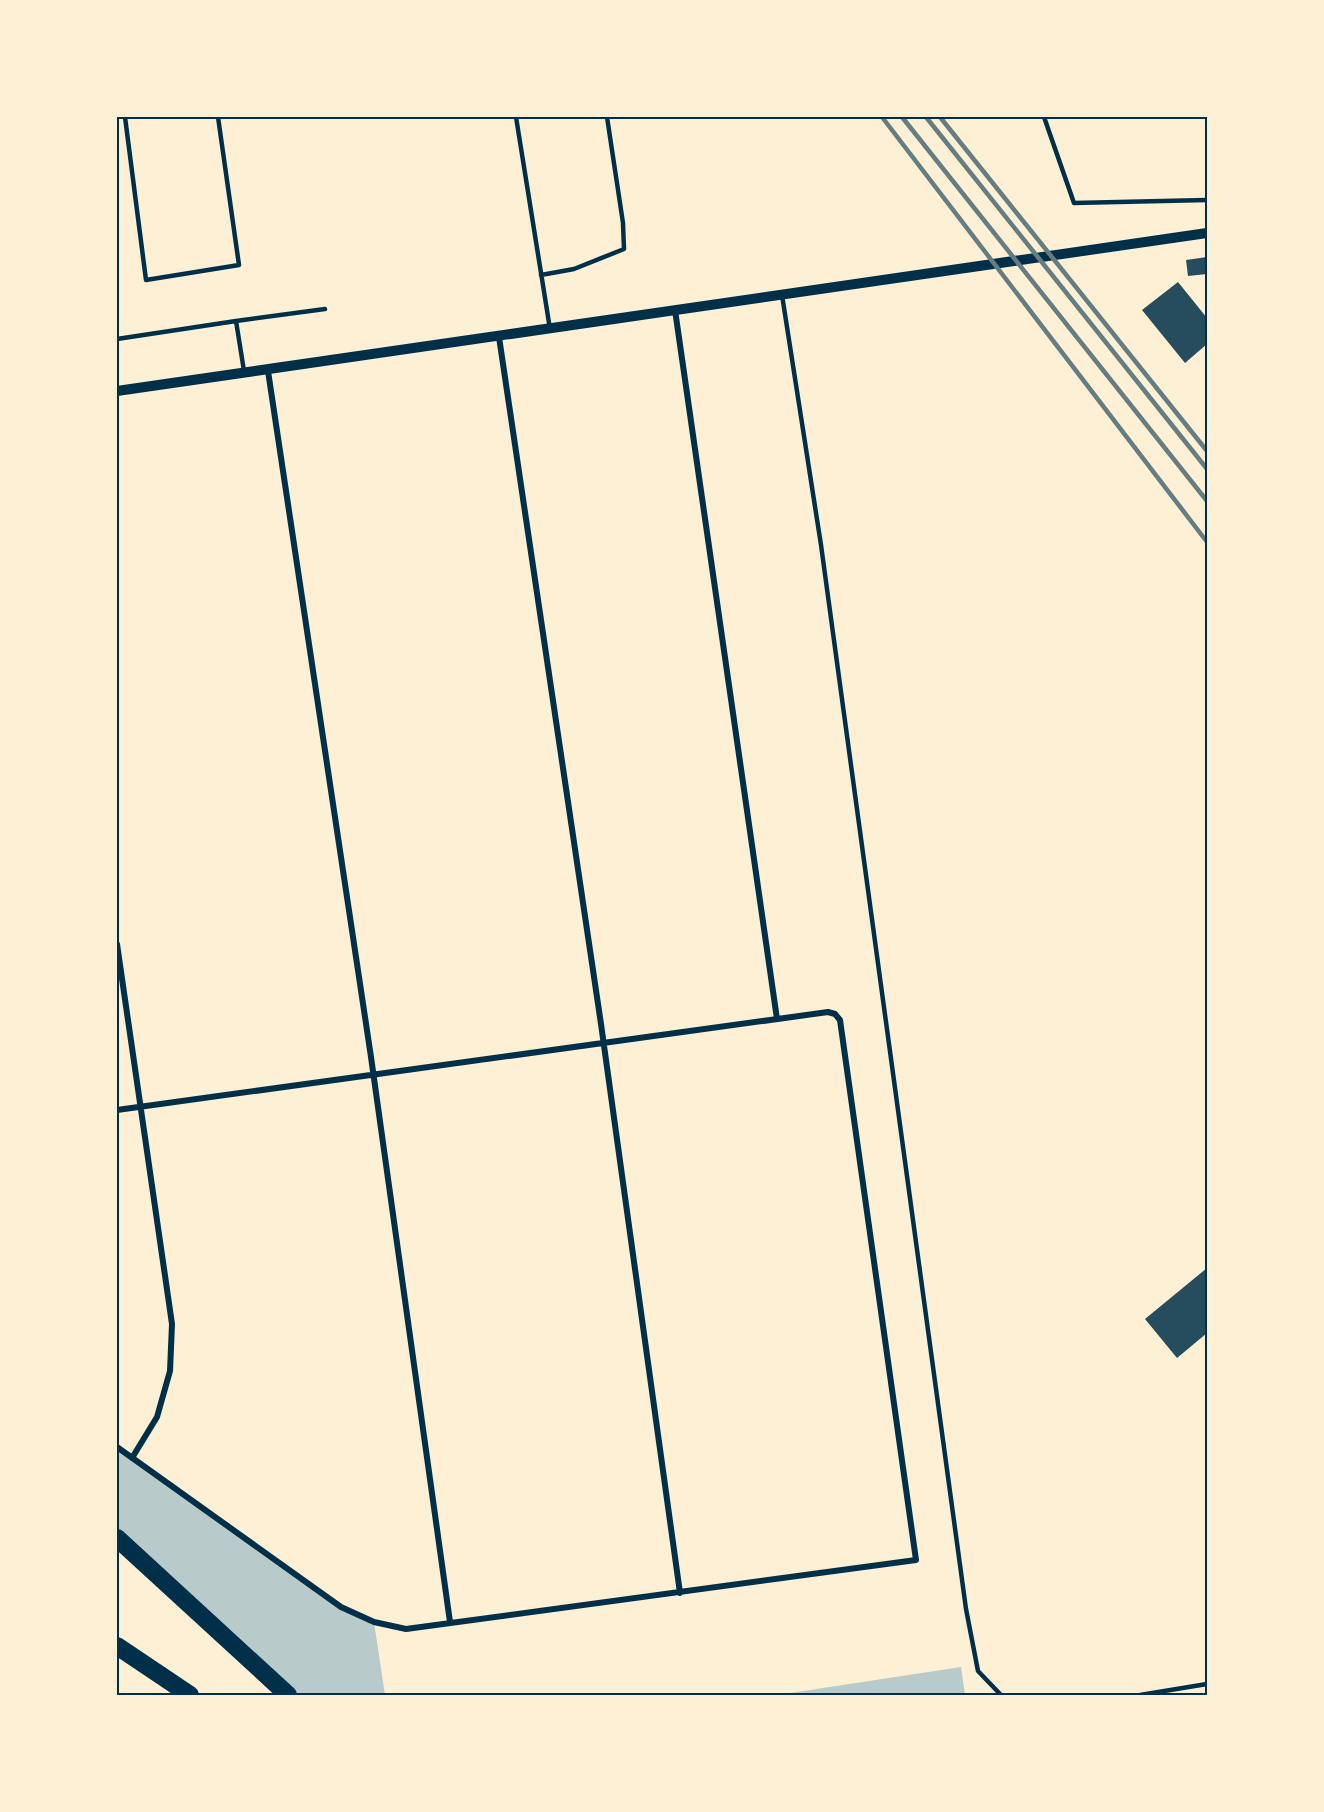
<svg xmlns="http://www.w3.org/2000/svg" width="1324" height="1812" viewBox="0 0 1324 1812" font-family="'Sofia Sans Condensed',sans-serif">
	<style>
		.green { fill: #b9caca }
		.building { fill: #264d5e }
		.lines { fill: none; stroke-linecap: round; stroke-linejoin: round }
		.service { stroke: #003049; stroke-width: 4.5 }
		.minor { stroke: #003049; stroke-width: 6 }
		.tertiary { stroke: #003049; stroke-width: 10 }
		.motorway { stroke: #003049; stroke-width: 18 }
		.rail { stroke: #657d81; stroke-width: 4.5 }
		.neatline { fill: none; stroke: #003049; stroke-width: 2 }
	</style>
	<rect width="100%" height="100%" fill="#fdf0d5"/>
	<path class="green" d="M 117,1447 L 341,1607 L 374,1622 L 385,1695 L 288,1695 L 117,1537 Z
		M 961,1667 L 965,1695 L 777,1695 Z"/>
	<path class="building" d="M 1207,257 L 1207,274 L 1188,276 L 1186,260 Z
		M 1178,282 L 1207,318 L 1207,344 L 1185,363 L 1142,310 Z
		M 1207,1268 L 1207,1333 L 1177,1358 L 1145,1319 Z"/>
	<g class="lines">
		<path class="service" d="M 125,117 L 146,280 L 239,265 L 218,117
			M 516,117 L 550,329
			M 1044,117 L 1074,203 L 1207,200
			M 541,275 L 574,269 L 624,249 L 623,223 L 607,117
			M 782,295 L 821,545 L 966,1609 L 978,1671 L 1001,1695
			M 236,321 L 325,309
			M 117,339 L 236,321 L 244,371
			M 1140,1695 L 1207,1684"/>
		<path class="minor" d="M 675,310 L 777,1019
			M 499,337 L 601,1024 L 680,1593
			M 268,371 L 371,1057 L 450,1622
			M 117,944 L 172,1324 L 170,1371 L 157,1417 L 132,1458
			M 117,1110 L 828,1012 L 835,1014 L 840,1020 L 916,1560 L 406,1629 L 374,1622 L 341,1607 L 117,1447"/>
		<path class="tertiary" d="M 117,391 L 1207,233"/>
		<path class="motorway" d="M 117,1538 L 288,1695
			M 117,1646 L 190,1695"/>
		<path class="rail" d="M 882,117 L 1207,542
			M 902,117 L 1207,501
			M 926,117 L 1207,469
			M 940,117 L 1207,451"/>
	</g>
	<rect width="1324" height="1812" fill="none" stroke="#fdf0d5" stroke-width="237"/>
	<rect x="118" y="118" width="1088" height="1576" class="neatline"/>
</svg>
